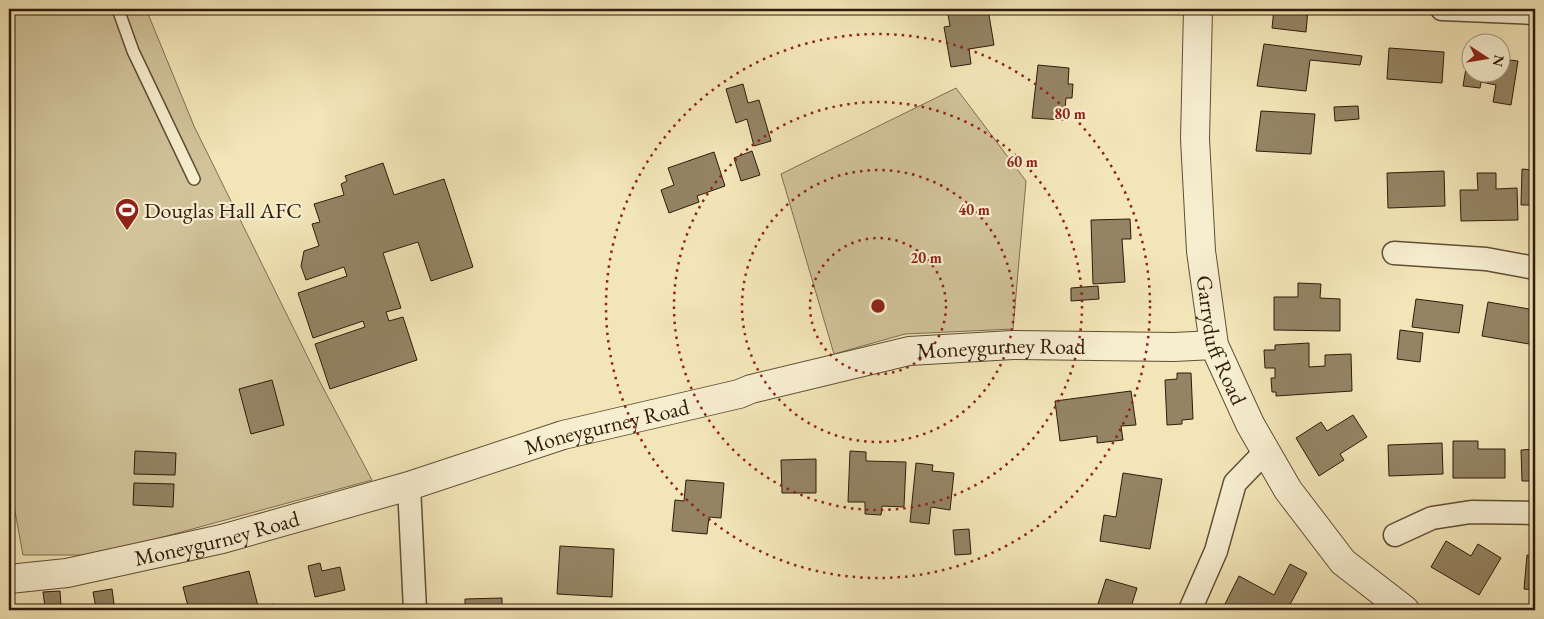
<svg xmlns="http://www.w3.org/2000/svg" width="1544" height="619" viewBox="0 0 1544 619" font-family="'EB Garamond',serif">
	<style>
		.green { fill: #d1c39a; stroke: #806f52 }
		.building { fill: #948464; stroke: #2f1b0a }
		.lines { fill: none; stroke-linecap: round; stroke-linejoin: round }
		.service-casing { stroke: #604e35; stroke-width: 14 }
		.minor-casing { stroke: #604e35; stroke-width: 25 }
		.tertiary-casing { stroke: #604e35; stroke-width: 30 }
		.service { stroke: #f7eed0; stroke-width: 11 }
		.minor { stroke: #f7eed0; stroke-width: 22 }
		.tertiary { stroke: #f7eed0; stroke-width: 28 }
		.ring { fill: none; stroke: #8f2418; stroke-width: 2.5; stroke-dasharray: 2.5 5 }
		.labels { text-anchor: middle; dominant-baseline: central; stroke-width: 4.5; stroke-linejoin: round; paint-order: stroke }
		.poi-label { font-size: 22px; fill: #2f1b0a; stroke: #f7eed0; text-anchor: start }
		.street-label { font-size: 22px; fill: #2f1b0a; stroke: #f7eed0 }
		.centre { fill: #8f2418; stroke: #f7eed0; stroke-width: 2.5 }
		.ring-label { font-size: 15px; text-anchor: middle; font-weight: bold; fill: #8f2418; stroke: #f7eed0; stroke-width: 4.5; stroke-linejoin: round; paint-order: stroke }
	</style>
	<rect width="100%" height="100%" fill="#f2e5b7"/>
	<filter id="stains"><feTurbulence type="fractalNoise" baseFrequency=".004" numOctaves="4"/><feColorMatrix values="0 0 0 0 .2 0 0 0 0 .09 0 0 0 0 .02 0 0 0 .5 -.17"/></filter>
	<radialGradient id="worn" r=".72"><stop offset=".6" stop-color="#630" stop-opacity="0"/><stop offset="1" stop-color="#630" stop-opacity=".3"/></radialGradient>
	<path class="green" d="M 9,9 L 146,9 L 194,126 L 320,382 L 372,480 L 97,555 L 23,555 L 9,479 Z
		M 956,88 L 1026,181 L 1013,329 L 905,334 L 834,354 L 781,174 Z"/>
	<path class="building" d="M 947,9 L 988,9 L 994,45 L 969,49 L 971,64 L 951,67 L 944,27 L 950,26 Z
		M 1274,9 L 1308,9 L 1306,32 L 1272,28 Z
		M 1264,44 L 1362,56 L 1360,65 L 1310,60 L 1306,91 L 1257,86 Z
		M 1470,44 L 1472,44 L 1472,72 L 1502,72 L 1502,59 L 1518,61 L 1511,105 L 1493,102 L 1496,85 L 1481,82 L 1480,88 L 1463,86 Z
		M 1389,48 L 1444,52 L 1442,83 L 1387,79 Z
		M 1038,65 L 1069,68 L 1068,84 L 1073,84 L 1072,98 L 1066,98 L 1064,120 L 1032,118 Z
		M 743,84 L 748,103 L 759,100 L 771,141 L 754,146 L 747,119 L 736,123 L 726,89 Z
		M 1358,106 L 1359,119 L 1335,121 L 1334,107 Z
		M 1261,111 L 1315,114 L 1311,154 L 1256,151 Z
		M 752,151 L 760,175 L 741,181 L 734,158 Z
		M 714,152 L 725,186 L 697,196 L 699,202 L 669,213 L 661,190 L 674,185 L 668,168 Z
		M 383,163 L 394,195 L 444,179 L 473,267 L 431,281 L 418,242 L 383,253 L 401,308 L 386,312 L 389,321 L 403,317 L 417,360 L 330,389 L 315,344 L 365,327 L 363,321 L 313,338 L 298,293 L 347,276 L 344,267 L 306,280 L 301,266 L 304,251 L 319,246 L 312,224 L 320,222 L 314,204 L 344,195 L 341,184 L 347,181 L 345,176 Z
		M 1522,169 L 1533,170 L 1531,205 L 1521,205 Z
		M 1444,171 L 1445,206 L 1388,208 L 1387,173 Z
		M 1477,173 L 1496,173 L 1496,189 L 1517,188 L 1518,220 L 1461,221 L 1460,190 L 1478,190 Z
		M 1130,219 L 1131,239 L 1122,239 L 1125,282 L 1093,284 L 1091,220 Z
		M 1298,283 L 1321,284 L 1320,298 L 1340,299 L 1340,331 L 1274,330 L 1274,297 L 1298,297 Z
		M 1098,286 L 1099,299 L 1071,301 L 1071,288 Z
		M 1416,299 L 1463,305 L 1459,333 L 1412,327 Z
		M 1488,302 L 1535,310 L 1535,345 L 1482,336 Z
		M 1400,330 L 1423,333 L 1420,362 L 1397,359 Z
		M 1309,343 L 1309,367 L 1325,366 L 1325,355 L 1351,354 L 1352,391 L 1276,396 L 1276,392 L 1272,392 L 1271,378 L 1275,378 L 1275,368 L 1265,368 L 1264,350 L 1275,350 L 1275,345 Z
		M 1177,373 L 1191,373 L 1193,419 L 1182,420 L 1182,424 L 1167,425 L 1165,380 L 1177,379 Z
		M 272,380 L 284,425 L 251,434 L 239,389 Z
		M 1131,391 L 1136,425 L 1121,426 L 1123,440 L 1097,443 L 1097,436 L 1060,441 L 1055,401 Z
		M 1353,415 L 1367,437 L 1340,454 L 1344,460 L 1319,476 L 1296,438 L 1321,422 L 1327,431 Z
		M 1453,441 L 1478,441 L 1478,449 L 1505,449 L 1505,478 L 1453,478 Z
		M 1442,443 L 1443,474 L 1389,476 L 1388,445 Z
		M 1535,449 L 1535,481 L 1522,481 L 1521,450 Z
		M 135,451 L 176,453 L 175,475 L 134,474 Z
		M 850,451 L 866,452 L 866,461 L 906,462 L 904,507 L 882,506 L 881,515 L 865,514 L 865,502 L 848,502 Z
		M 816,459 L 816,493 L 782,493 L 781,460 Z
		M 916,463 L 933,465 L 932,471 L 954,473 L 950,510 L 931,507 L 929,524 L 910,522 Z
		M 1123,473 L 1162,479 L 1150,549 L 1100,541 L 1104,515 L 1116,517 Z
		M 686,480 L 724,483 L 721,518 L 709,517 L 707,534 L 672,531 L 675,500 L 684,501 Z
		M 134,483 L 174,484 L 173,507 L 133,505 Z
		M 969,529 L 971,554 L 955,555 L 953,530 Z
		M 1446,541 L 1471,556 L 1478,544 L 1501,558 L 1479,595 L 1431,567 Z
		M 560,546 L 614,549 L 612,597 L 557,594 Z
		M 1527,555 L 1535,556 L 1535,590 L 1524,589 Z
		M 320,563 L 322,571 L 340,567 L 345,590 L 315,597 L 308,566 Z
		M 1290,564 L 1307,573 L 1287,610 L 1236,610 L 1225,604 L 1239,576 L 1274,595 Z
		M 249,571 L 259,610 L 189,610 L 183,587 Z
		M 1106,579 L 1137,588 L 1130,610 L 1096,610 Z
		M 112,589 L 114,604 L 96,608 L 93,592 Z
		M 60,591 L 61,606 L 45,607 L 43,592 Z
		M 502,598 L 502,610 L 465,610 L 465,599 Z
		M 274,604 L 275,610 L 259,610 L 258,607 Z"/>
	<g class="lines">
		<defs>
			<path id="service" d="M 118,9 L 133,51 L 194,179"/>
			<path id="minor" d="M 1442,9 L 1535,13
				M 1394,253 L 1486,259 L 1535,268
				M 409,486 L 415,610
				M 1395,535 L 1432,518 L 1471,512 L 1535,513
				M 1190,610 L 1216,551 L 1235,483 L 1266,451"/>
			<g id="tertiary">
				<path id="s1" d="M 1198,9 L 1195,139 L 1201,251 L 1214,345 L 1250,424 L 1288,490 L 1343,562 L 1405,610"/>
				<path id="s2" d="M 9,579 L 67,573 L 222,539 L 409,486 L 563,435 L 739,394 L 751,389 L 909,351 L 1013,345 L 1174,347 L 1214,345"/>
			</g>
		</defs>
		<use href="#service" class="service-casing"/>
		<use href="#minor" class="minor-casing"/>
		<use href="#tertiary" class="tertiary-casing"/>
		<use href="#service" class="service"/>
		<use href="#minor" class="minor"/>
		<use href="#tertiary" class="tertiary"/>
	</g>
	<g class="ring">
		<circle cx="878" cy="306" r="68"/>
		<circle cx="878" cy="306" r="136"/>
		<circle cx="878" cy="306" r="204"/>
		<circle cx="878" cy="306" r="272"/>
	</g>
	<defs>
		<symbol id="stadium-pin" viewBox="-11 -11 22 30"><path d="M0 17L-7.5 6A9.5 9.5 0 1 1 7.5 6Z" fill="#8f2418" stroke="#f7eed0"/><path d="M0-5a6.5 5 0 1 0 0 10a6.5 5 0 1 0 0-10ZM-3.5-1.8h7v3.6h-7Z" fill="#fff"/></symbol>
	</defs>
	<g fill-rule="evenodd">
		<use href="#stadium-pin" x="113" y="196" width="28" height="38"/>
	</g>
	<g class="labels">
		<g class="poi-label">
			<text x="144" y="210">Douglas Hall AFC</text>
		</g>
		<g class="street-label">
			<text stroke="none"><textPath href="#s1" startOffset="334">Garryduff Road</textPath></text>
			<text stroke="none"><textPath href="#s2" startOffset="1022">Moneygurney Road</textPath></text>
			<text stroke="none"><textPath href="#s2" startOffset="618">Moneygurney Road</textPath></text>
			<text stroke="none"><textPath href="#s2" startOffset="212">Moneygurney Road</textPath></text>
		</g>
	</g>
	<circle cx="878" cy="306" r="8" class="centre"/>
	<g class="ring-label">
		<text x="1070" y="119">80 m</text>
		<text x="1022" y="167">60 m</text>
		<text x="974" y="215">40 m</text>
		<text x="926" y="263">20 m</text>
	</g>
	<rect width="1544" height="619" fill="none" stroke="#f2e5b7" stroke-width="30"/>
	<rect x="10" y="10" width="1524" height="599" fill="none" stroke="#2f1b0a" stroke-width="2.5"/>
	<rect x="15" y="15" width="1514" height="589" fill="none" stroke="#2f1b0a"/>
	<g transform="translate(1486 58) rotate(102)"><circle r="24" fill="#f7eed0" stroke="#a79a81"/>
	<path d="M0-4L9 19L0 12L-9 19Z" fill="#8f2418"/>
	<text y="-8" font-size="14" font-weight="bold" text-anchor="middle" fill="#2f1b0a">N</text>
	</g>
	<rect width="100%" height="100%" filter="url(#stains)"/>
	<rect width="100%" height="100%" fill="url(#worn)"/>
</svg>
